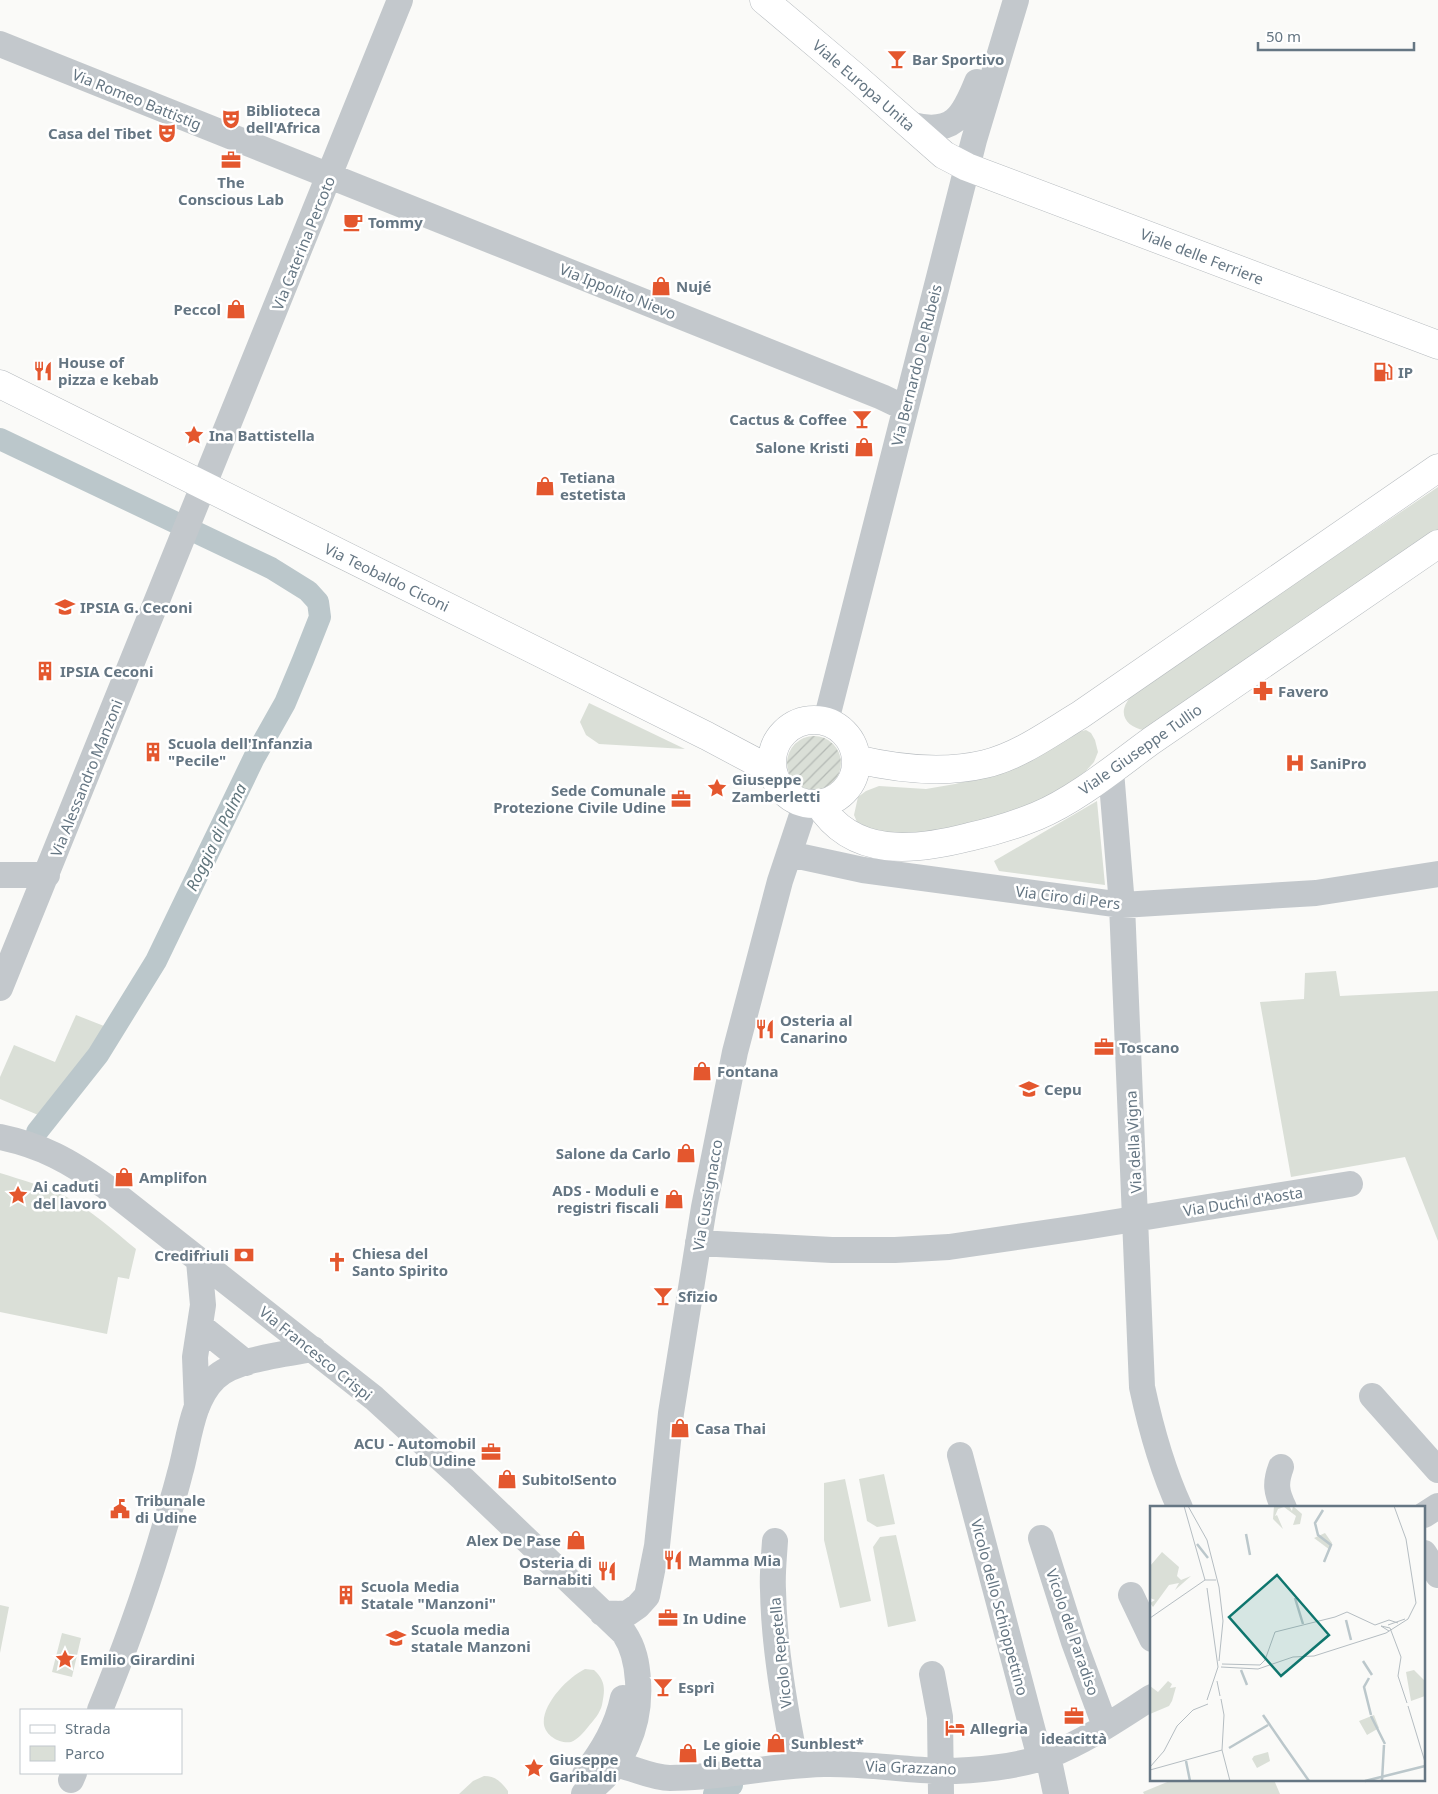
<svg xmlns="http://www.w3.org/2000/svg" width="1438" height="1794" viewBox="0 0 1438 1794" font-family="'Noto Sans',sans-serif">
	<style>
		.green { fill: #dadfd7 }
		.garden { fill: url(#garden-furrows) }
		.lines { fill: none; stroke-linecap: round; stroke-linejoin: round }
		.canal { stroke: #bbc7cb; stroke-width: 22 }
		.major-casing { stroke: #b5babe; stroke-width: 29 }
		.minor { stroke: #c3c8cc; stroke-width: 26 }
		.major { stroke: #fff; stroke-width: 28 }
		.labels { text-anchor: middle; dominant-baseline: central; stroke-width: 5; stroke-linejoin: round; paint-order: stroke }
		.poi-label { font-size: 15px; font-weight: bold; fill: #657683; stroke: #fff; text-anchor: start }
		.street-label { font-size: 15px; fill: #657683; stroke: #fff }
		.water-label { font-size: 16px; font-style: italic; fill: #60757c; stroke: #fff }
		.inset-river { fill: none; stroke: #bbc7cb; stroke-width: 2.5 }
		.inset-road { fill: none; stroke: #b5bdc2; stroke-width: 1 }
		.view { fill: #0f766e; fill-opacity: 0.15; stroke: #0f766e; stroke-width: 2.5 }
		.inset-edge { fill: none; stroke: #657683; stroke-width: 2.5 }
	</style>
	<defs>
		<pattern id="garden-furrows" width="10" height="10" patternUnits="userSpaceOnUse" patternTransform="scale(1.25)"><rect width="10" height="10" fill="#dadfd7"/><path d="M-1 1l2-2M0 10L10 0M9 11l2-2" fill="none" stroke="#b4b9b4"/></pattern>
	</defs>
	<rect width="100%" height="100%" fill="#fafaf8"/>
	<path class="green" d="M 1438,487 L 1438,531 L 1144,730 C 1129,728 1118,716 1127,702 C 1129,697 1134,693 1138,689 Z
		M 589,703 L 685,749 L 599,744 L 586,735 L 580,722 Z
		M 1086,730 L 1091,733 L 1095,740 L 1098,752 L 1094,762 L 1085,772 L 1069,783 L 1035,803 L 995,820 L 933,836 L 888,837 L 857,822 L 854,815 L 858,797 L 866,791 L 879,786 L 926,789 L 955,784 L 982,777 L 1078,732 Z
		M 1097,801 L 1105,885 L 999,871 L 994,861 Z
		M 1336,971 L 1340,996 L 1438,991 L 1438,1241 L 1405,1157 L 1291,1177 L 1260,1002 L 1304,999 L 1305,973 Z
		M 76,1015 L 104,1026 L 74,1076 L 43,1117 L 0,1099 L 0,1077 L 14,1045 L 55,1062 Z
		M 0,1173 C 22,1180 45,1186 65,1196 C 91,1210 114,1231 136,1249 L 129,1279 L 118,1277 L 107,1334 L 0,1312 Z
		M 884,1474 L 895,1524 L 877,1527 L 867,1521 L 859,1479 Z
		M 845,1479 L 871,1601 L 840,1608 L 824,1540 L 824,1483 Z
		M 896,1535 L 916,1621 L 888,1627 L 873,1547 L 880,1537 Z
		M 0,1605 L 9,1607 L 0,1653 Z
		M 62,1633 L 81,1638 L 72,1677 L 52,1672 Z
		M 585,1669 L 594,1670 C 606,1681 605,1690 602,1705 C 600,1713 594,1720 588,1727 C 584,1732 577,1740 571,1742 C 560,1744 546,1736 544,1725 C 541,1705 568,1677 585,1669 Z
		M 484,1776 C 496,1776 501,1782 508,1791 L 508,1794 L 459,1794 L 473,1781 Z
		M 1172,1780 L 1274,1780 L 1280,1794 L 1144,1794 L 1143,1792 Z"/>
	<path class="garden" d="M787 763a27 27 0 1 1 54 0a27 27 0 1 1-54 0Z"/>
	<g class="lines">
		<path class="canal" d="M 0,439 L 271,568 L 308,591 L 318,602 L 320,617 L 303,660 L 285,703 L 254,758 L 156,961 L 98,1055 L 37,1132
			M 714,1794 L 732,1785"/>
		<defs>
			<path id="major" d="M 764,0 L 853,75 L 944,155 L 967,167 L 1438,345
				M 0,384 L 707,736 L 773,771
				M772 762a42 42 0 1 1 84 0a42 42 0 1 1-84 0Z
				M 856,759 C 898,769 943,774 985,764 C 1019,756 1050,733 1080,715 L 1438,468
				M 819,804 C 853,858 914,851 969,837 C 992,832 1015,825 1037,816 C 1076,800 1118,765 1151,741 L 1438,544"/>
		</defs>
		<use href="#major" class="major-casing"/>
		<path class="minor" d="M 0,44 L 882,397 L 905,408
			M 912,125 C 953,135 963,117 977,82
			M 826,721 L 974,140 L 1016,0
			M 1111,771 L 1122,905 L 1142,1387 C 1151,1429 1162,1469 1180,1508
			M 789,854 L 863,870 L 1122,905 L 1316,893 L 1438,874
			M 0,875 L 47,875
			M 0,988 L 400,0
			M 0,1137 C 43,1146 69,1161 105,1186 L 374,1398 L 463,1479 L 624,1633 C 634,1648 637,1663 638,1681 C 641,1726 623,1769 584,1794
			M 698,1243 L 832,1250 L 895,1250 L 949,1247 L 1085,1227 L 1350,1184
			M 200,1326 L 246,1363
			M 1372,1396 L 1438,1470
			M 197,1407 L 195,1357 L 203,1305 L 199,1261
			M 960,1455 L 1040,1758
			M 1281,1467 C 1275,1483 1276,1492 1284,1508
			M 1424,1515 L 1438,1506
			M 1041,1538 L 1074,1642 L 1105,1726
			M 775,1541 C 774,1557 772,1574 773,1590 C 774,1648 785,1708 796,1765
			M 1424,1553 L 1438,1575
			M 1131,1595 L 1152,1639
			M 602,1613 L 620,1614 L 628,1613 L 638,1606 L 647,1596 L 657,1546 L 671,1413 L 704,1207 L 735,1052 L 780,881 L 806,803
			M 932,1674 L 940,1717 L 941,1794
			M 100,1710 C 122,1656 142,1602 159,1546 C 166,1522 174,1497 180,1473 C 189,1442 191,1401 215,1378 C 235,1359 286,1354 313,1349
			M 1048,1756 L 1056,1794
			M 600,1764 C 624,1761 646,1778 670,1778 C 722,1778 773,1765 824,1764 C 863,1763 903,1770 942,1771 C 975,1771 1018,1767 1050,1755 C 1086,1741 1119,1718 1152,1697
			M 585,1774 C 603,1750 617,1727 623,1698
			M 71,1780 L 74,1773"/>
		<use href="#major" class="major"/>
	</g>
	<defs>
		<symbol id="bar-bare" viewBox="-9 -9 18 18"><path d="M-6-5H6L.8 .8V4.5H3.5V6h-7V4.5H-.8V.8Z" fill="#e4572e" stroke="#fff" stroke-width="2.5" paint-order="stroke"/></symbol>
		<symbol id="theatre-bare" viewBox="-9 -9 18 18"><path d="M-5-5.5Q0-4 5-5.5V0Q5 5 0 6Q-5 5-5 0ZM-3.3-2.5H-1v1.5H-3.3ZM1-2.5H3.3v1.5H1ZM-2.8 1Q0 5.5 2.8 1Z" fill="#e4572e" stroke="#fff" stroke-width="2.5" paint-order="stroke"/></symbol>
		<symbol id="office-bare" viewBox="-9 -9 18 18"><path d="M-6-3h4V-5.5h4V-3h4V5H-6ZM-1-4.5V-3h2v-1.5ZM-6 0V1H6V0Z" fill="#e4572e" stroke="#fff" stroke-width="2.5" paint-order="stroke"/></symbol>
		<symbol id="cafe-bare" viewBox="-9 -9 18 18"><path d="M-5.5-4.5H6V0H3Q3 3.5 0 3.5H-2.5Q-5.5 3.5-5.5 0ZM3-3.2v2h1.7v-2ZM-6 4.5H4V6H-6Z" fill="#e4572e" stroke="#fff" stroke-width="2.5" paint-order="stroke"/></symbol>
		<symbol id="shop-bare" viewBox="-9 -9 18 18"><path d="M-5-2.5h2.3a2.7 3.5 0 0 1 5.4 0H5L5.5 6h-11ZM-1.5-2.5h3a1.5 2.3 0 0 0-3 0Z" fill="#e4572e" stroke="#fff" stroke-width="2.5" paint-order="stroke"/></symbol>
		<symbol id="restaurant-bare" viewBox="-9 -9 18 18"><path d="M-5-6h1v4h1v-4h1v4h1v-4h1v5L-1.5 .5V6h-2V.5L-5-1ZM5-6V6H3V1.5H1.5Q1.5-4 5-6Z" fill="#e4572e" stroke="#fff" stroke-width="2.5" paint-order="stroke"/></symbol>
		<symbol id="fuel-bare" viewBox="-9 -9 18 18"><path d="M-5.5-6h7V0h2V4h1.3V-2.5L3-4.5l.8-.8L6-3V5H2.5V1h-1V6h-7ZM-4.2-4.7v3.2H.2V-4.7Z" fill="#e4572e" stroke="#fff" stroke-width="2.5" paint-order="stroke"/></symbol>
		<symbol id="sight-bare" viewBox="-9 -9 18 18"><path d="M0-6L1.8-2.2L6-1.7L2.9 1.2L3.7 5.4L0 3.3L-3.7 5.4L-2.9 1.2L-6-1.7L-1.8-2.2Z" fill="#e4572e" stroke="#fff" stroke-width="2.5" paint-order="stroke"/></symbol>
		<symbol id="school-bare" viewBox="-9 -9 18 18"><path d="M0-5L7-2L0 1L-7-2ZM-4 1L0 2.5L4 1V4Q0 6-4 4Z" fill="#e4572e" stroke="#fff" stroke-width="2.5" paint-order="stroke"/></symbol>
		<symbol id="building-bare" viewBox="-9 -9 18 18"><path d="M-4-6H4V6H1V3H-1V6H-4ZM-2.5-4.3h1.7v1.8h-1.7ZM.8-4.3h1.7v1.8H.8ZM-2.5-1h1.7V.8h-1.7ZM.8-1h1.7V.8H.8Z" fill="#e4572e" stroke="#fff" stroke-width="2.5" paint-order="stroke"/></symbol>
		<symbol id="pharmacy-bare" viewBox="-9 -9 18 18"><path d="M-2-6h4v4h4v4h-4v4h-4v-4h-4v-4h4Z" fill="#e4572e" stroke="#fff" stroke-width="2.5" paint-order="stroke"/></symbol>
		<symbol id="hospital-bare" viewBox="-9 -9 18 18"><path d="M-5-5h3v3.5h4V-5h3V5h-3V1.5h-4V5h-3Z" fill="#e4572e" stroke="#fff" stroke-width="2.5" paint-order="stroke"/></symbol>
		<symbol id="bank-bare" viewBox="-9 -9 18 18"><path d="M-6-4H6V4H-6ZM0-2.3a2.3 2.3 0 1 0 0 4.6a2.3 2.3 0 1 0 0-4.6Z" fill="#e4572e" stroke="#fff" stroke-width="2.5" paint-order="stroke"/></symbol>
		<symbol id="church-bare" viewBox="-9 -9 18 18"><path d="M-1.2-6h2.4v3.5h3.3v2.4h-3.3V6h-2.4V-.1h-3.3v-2.4h3.3Z" fill="#e4572e" stroke="#fff" stroke-width="2.5" paint-order="stroke"/></symbol>
		<symbol id="civic-bare" viewBox="-9 -9 18 18"><path d="M-.6-6.5H3V-4.5H.6V-3L4-1V1h2V6H-6V1h2V-1L-.6-3ZM-1.2 2.5V6h2.4V2.5Z" fill="#e4572e" stroke="#fff" stroke-width="2.5" paint-order="stroke"/></symbol>
		<symbol id="hotel-bare" viewBox="-9 -9 18 18"><path d="M-6-4.5h1.5V1H6V5H4.5V3h-9V5H-6ZM-4 0a1.8 1.8 0 1 1 3.6 0ZM.5 0V-2.5h3Q6-2.5 6 0Z" fill="#e4572e" stroke="#fff" stroke-width="2.5" paint-order="stroke"/></symbol>
	</defs>
	<g fill-rule="evenodd">
		<use href="#bar-bare" x="883" y="45" width="28" height="28"/>
		<use href="#theatre-bare" x="217" y="105" width="28" height="28"/>
		<use href="#theatre-bare" x="153" y="119" width="28" height="28"/>
		<use href="#office-bare" x="217" y="146" width="28" height="28"/>
		<use href="#cafe-bare" x="339" y="208" width="28" height="28"/>
		<use href="#shop-bare" x="647" y="272" width="28" height="28"/>
		<use href="#shop-bare" x="222" y="295" width="28" height="28"/>
		<use href="#restaurant-bare" x="29" y="357" width="28" height="28"/>
		<use href="#fuel-bare" x="1369" y="358" width="28" height="28"/>
		<use href="#bar-bare" x="848" y="405" width="28" height="28"/>
		<use href="#sight-bare" x="180" y="421" width="28" height="28"/>
		<use href="#shop-bare" x="850" y="433" width="28" height="28"/>
		<use href="#shop-bare" x="531" y="472" width="28" height="28"/>
		<use href="#school-bare" x="51" y="593" width="28" height="28"/>
		<use href="#building-bare" x="31" y="657" width="28" height="28"/>
		<use href="#pharmacy-bare" x="1249" y="677" width="28" height="28"/>
		<use href="#building-bare" x="139" y="738" width="28" height="28"/>
		<use href="#hospital-bare" x="1281" y="749" width="28" height="28"/>
		<use href="#sight-bare" x="703" y="774" width="28" height="28"/>
		<use href="#office-bare" x="667" y="785" width="28" height="28"/>
		<use href="#restaurant-bare" x="751" y="1015" width="28" height="28"/>
		<use href="#office-bare" x="1090" y="1033" width="28" height="28"/>
		<use href="#shop-bare" x="688" y="1057" width="28" height="28"/>
		<use href="#school-bare" x="1015" y="1075" width="28" height="28"/>
		<use href="#shop-bare" x="672" y="1139" width="28" height="28"/>
		<use href="#shop-bare" x="110" y="1163" width="28" height="28"/>
		<use href="#sight-bare" x="4" y="1181" width="28" height="28"/>
		<use href="#shop-bare" x="660" y="1185" width="28" height="28"/>
		<use href="#bank-bare" x="230" y="1241" width="28" height="28"/>
		<use href="#church-bare" x="323" y="1248" width="28" height="28"/>
		<use href="#bar-bare" x="649" y="1282" width="28" height="28"/>
		<use href="#shop-bare" x="666" y="1414" width="28" height="28"/>
		<use href="#office-bare" x="477" y="1438" width="28" height="28"/>
		<use href="#shop-bare" x="493" y="1465" width="28" height="28"/>
		<use href="#civic-bare" x="106" y="1495" width="28" height="28"/>
		<use href="#shop-bare" x="562" y="1526" width="28" height="28"/>
		<use href="#restaurant-bare" x="659" y="1546" width="28" height="28"/>
		<use href="#restaurant-bare" x="593" y="1557" width="28" height="28"/>
		<use href="#building-bare" x="332" y="1581" width="28" height="28"/>
		<use href="#office-bare" x="654" y="1604" width="28" height="28"/>
		<use href="#school-bare" x="382" y="1624" width="28" height="28"/>
		<use href="#sight-bare" x="51" y="1645" width="28" height="28"/>
		<use href="#bar-bare" x="649" y="1673" width="28" height="28"/>
		<use href="#office-bare" x="1060" y="1702" width="28" height="28"/>
		<use href="#hotel-bare" x="941" y="1714" width="28" height="28"/>
		<use href="#shop-bare" x="762" y="1729" width="28" height="28"/>
		<use href="#shop-bare" x="674" y="1739" width="28" height="28"/>
		<use href="#sight-bare" x="520" y="1754" width="28" height="28"/>
	</g>
	<g class="labels">
		<g class="poi-label">
			<text x="912" y="59">Bar Sportivo</text>
			<text x="246" y="110">Biblioteca<tspan x="246" dy="17">dell'Africa</tspan></text>
			<text x="152" y="133" text-anchor="end">Casa del Tibet</text>
			<text x="231" y="182" text-anchor="middle">The<tspan x="231" dy="17">Conscious Lab</tspan></text>
			<text x="368" y="222">Tommy</text>
			<text x="676" y="286">Nujé</text>
			<text x="221" y="309" text-anchor="end">Peccol</text>
			<text x="58" y="362">House of<tspan x="58" dy="17">pizza e kebab</tspan></text>
			<text x="1398" y="372">IP</text>
			<text x="847" y="419" text-anchor="end">Cactus &amp; Coffee</text>
			<text x="209" y="435">Ina Battistella</text>
			<text x="849" y="447" text-anchor="end">Salone Kristi</text>
			<text x="560" y="477">Tetiana<tspan x="560" dy="17">estetista</tspan></text>
			<text x="80" y="607">IPSIA G. Ceconi</text>
			<text x="60" y="671">IPSIA Ceconi</text>
			<text x="1278" y="691">Favero</text>
			<text x="168" y="743">Scuola dell'Infanzia<tspan x="168" dy="17">"Pecile"</tspan></text>
			<text x="1310" y="763">SaniPro</text>
			<text x="732" y="779">Giuseppe<tspan x="732" dy="17">Zamberletti</tspan></text>
			<text x="666" y="790" text-anchor="end">Sede Comunale<tspan x="666" dy="17">Protezione Civile Udine</tspan></text>
			<text x="780" y="1020">Osteria al<tspan x="780" dy="17">Canarino</tspan></text>
			<text x="1119" y="1047">Toscano</text>
			<text x="717" y="1071">Fontana</text>
			<text x="1044" y="1089">Cepu</text>
			<text x="671" y="1153" text-anchor="end">Salone da Carlo</text>
			<text x="139" y="1177">Amplifon</text>
			<text x="33" y="1186">Ai caduti<tspan x="33" dy="17">del lavoro</tspan></text>
			<text x="659" y="1190" text-anchor="end">ADS - Moduli e<tspan x="659" dy="17">registri fiscali</tspan></text>
			<text x="352" y="1253">Chiesa del<tspan x="352" dy="17">Santo Spirito</tspan></text>
			<text x="229" y="1255" text-anchor="end">Credifriuli</text>
			<text x="678" y="1296">Sfizio</text>
			<text x="695" y="1428">Casa Thai</text>
			<text x="476" y="1443" text-anchor="end">ACU - Automobil<tspan x="476" dy="17">Club Udine</tspan></text>
			<text x="522" y="1479">Subito!Sento</text>
			<text x="135" y="1500">Tribunale<tspan x="135" dy="17">di Udine</tspan></text>
			<text x="561" y="1540" text-anchor="end">Alex De Pase</text>
			<text x="688" y="1560">Mamma Mia</text>
			<text x="592" y="1562" text-anchor="end">Osteria di<tspan x="592" dy="17">Barnabiti</tspan></text>
			<text x="361" y="1586">Scuola Media<tspan x="361" dy="17">Statale "Manzoni"</tspan></text>
			<text x="683" y="1618">In Udine</text>
			<text x="411" y="1629">Scuola media<tspan x="411" dy="17">statale Manzoni</tspan></text>
			<text x="80" y="1659">Emilio Girardini</text>
			<text x="678" y="1687">Esprì</text>
			<text x="970" y="1728">Allegria</text>
			<text x="1074" y="1738" text-anchor="middle">ideacittà</text>
			<text x="791" y="1743">Sunblest*</text>
			<text x="703" y="1744">Le gioie<tspan x="703" dy="17">di Betta</tspan></text>
			<text x="549" y="1759">Giuseppe<tspan x="549" dy="17">Garibaldi</tspan></text>
		</g>
		<g class="street-label">
			<text transform="translate(864 85) rotate(41)">Viale Europa Unita</text>
			<text transform="translate(137 99) rotate(22)">Via Romeo Battistig</text>
			<text transform="translate(303 243) rotate(-68)">Via Caterina Percoto</text>
			<text transform="translate(1202 256) rotate(21)">Viale delle Ferriere</text>
			<text transform="translate(618 291) rotate(22)">Via Ippolito Nievo</text>
			<text transform="translate(916 365) rotate(-76)">Via Bernardo De Rubeis</text>
			<text transform="translate(387 577) rotate(26)">Via Teobaldo Ciconi</text>
			<text transform="translate(1140 749) rotate(-35)">Viale Giuseppe Tullio</text>
			<text transform="translate(86 778) rotate(-68)">Via Alessandro Manzoni</text>
			<text transform="translate(1068 897) rotate(7)">Via Ciro di Pers</text>
			<text transform="translate(1133 1142) rotate(-93)">Via della Vigna</text>
			<text transform="translate(707 1195) rotate(-80)">Via Cussignacco</text>
			<text transform="translate(1243 1201) rotate(-9)">Via Duchi d'Aosta</text>
			<text transform="translate(316 1353) rotate(39)">Via Francesco Crispi</text>
			<text transform="translate(1000 1607) rotate(75)">Vicolo dello Schioppettino</text>
			<text transform="translate(1073 1632) rotate(71)">Vicolo del Paradiso</text>
			<text transform="translate(780 1653) rotate(-96)">Vicolo Repetella</text>
			<text transform="translate(911 1767) rotate(2)">Via Grazzano</text>
		</g>
		<g class="water-label">
			<text transform="translate(216 837) rotate(-64)">Roggia di Palma</text>
		</g>
	</g>
	<g transform="translate(1150 1506)">
		<rect width="275" height="275" fill="#fafaf8"/>
		<path d="M 175,27 L 182,37 L 180,44 L 164,32 ZM 12,46 L 29,61 L 27,70 L 31,74 L 41,70 L 25,84 L 29,77 L 19,79 L 3,101 L 0,97 L 5,94 L 0,92 L 0,60 ZM 264,164 L 274,174 L 275,190 L 261,195 L 256,166 ZM 18,175 L 22,178 L 20,182 L 26,181 L 22,195 L 19,200 L 0,208 L 0,180 L 8,186 ZM 224,209 L 229,222 L 217,229 L 209,215 Z" fill="#dadfd7"/>
		<path d="M 124,0 L 139,0 L 142,5 L 143,0 L 152,8 L 150,18 L 143,19 L 146,10 L 134,1 L 128,3 L 125,10 L 127,9 L 133,23 L 123,13 ZM 118,246 L 120,255 L 107,262 L 102,253 L 104,250 Z" fill="#dadfd7"/>
		<path class="inset-river" d="M 173,4 L 165,17 L 168,29 L 181,39 L 174,56M 96,28 L 100,49M 47,38 L 58,52M 145,92 L 153,118M 196,114 L 201,134M 213,155 L 222,169M 91,164 L 97,179M 219,172 L 214,181 L 221,209M 113,209 L 133,238M 221,210 L 235,238M 133,238 L 159,275M 79,242 L 118,219M 36,255 L 40,275M 215,275 L 275,260M 232,275 L 234,239"/>
		<path class="inset-road" d="M 34,0 L 55,74M 38,0 L 57,34 L 69,81 L 73,115 L 69,155M 57,82 L 68,161 L 57,194M 185,111 L 197,106 L 225,119 L 239,114 L 248,117M 0,112 L 55,74 L 66,74M 238,119 L 255,113M 239,125 L 231,120 L 240,122 L 251,151 L 248,170 L 257,197M 72,158 L 110,159 L 115,154 L 125,126 L 185,111M 71,161 L 108,163 L 143,151 L 164,150 L 236,127 L 258,113 L 266,97 L 256,33 L 244,0M 67,175 L 70,190M 71,193 L 74,209 L 72,244 L 80,275M 258,200 L 275,256M 0,261 L 14,245 L 27,220 L 43,204 L 58,198M 0,264 L 72,244"/>
		<path class="view" d="M 127,69 L 179,129 L 131,170 L 79,111 Z"/>
		<rect width="275" height="275" class="inset-edge"/>
	</g>
	<rect x="20" y="1709" width="162" height="65" fill="#ffffff" stroke="#c1c8cd"/>
	<rect x="30" y="1725" width="25" height="8" fill="#ffffff" stroke="#c1c8cd"/>
	<text x="65" y="1734" font-size="15" fill="#657683">Strada</text>
	<rect x="30" y="1746" width="25" height="15" fill="#dadfd7" stroke="#c1c8cd"/>
	<text x="65" y="1759" font-size="15" fill="#657683">Parco</text>
	<path d="M1258 42v8h156v-8" fill="none" stroke="#657683" stroke-width="2.5"/>
	<text x="1266" y="42" font-size="15" fill="#657683" stroke="#ffffff" stroke-width="4" paint-order="stroke">50 m</text>
</svg>
